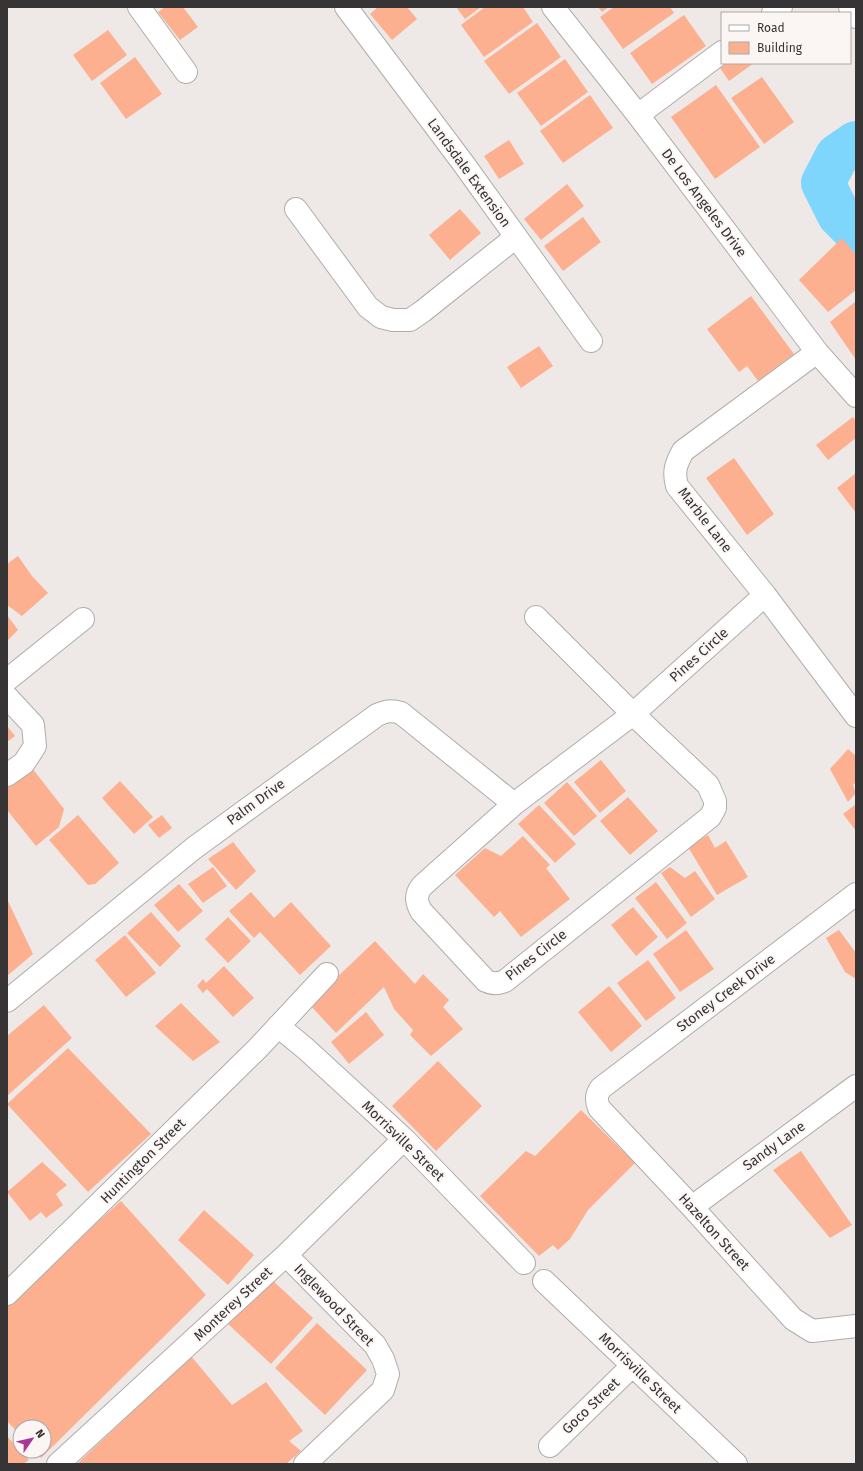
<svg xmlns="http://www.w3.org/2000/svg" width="863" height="1471" viewBox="0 0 863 1471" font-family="'Fira Sans',sans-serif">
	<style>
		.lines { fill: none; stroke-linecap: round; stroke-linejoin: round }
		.river { stroke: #7ed6fd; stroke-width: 44 }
		.building { fill: #fdb090 }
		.minor-casing { stroke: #b0acaa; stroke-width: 24 }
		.minor { stroke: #fff; stroke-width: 22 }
		.labels { text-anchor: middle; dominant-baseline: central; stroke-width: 4; stroke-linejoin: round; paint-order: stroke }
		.street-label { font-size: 14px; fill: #363434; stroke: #fbf6f4 }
	</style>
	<rect width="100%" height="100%" fill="#eee9e7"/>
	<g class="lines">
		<path class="river" d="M 856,143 L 837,156 L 823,183 L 839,215 L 856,232"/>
	</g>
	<path class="building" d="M 165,7 L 183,7 L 198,27 L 180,40 L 158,12 Z
		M 378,7 L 407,7 L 417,19 L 392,40 L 370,14 Z
		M 456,7 L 481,7 L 465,19 Z
		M 485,7 L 523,7 L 533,22 L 484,57 L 461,25 Z
		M 598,7 L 609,7 L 602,12 Z
		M 614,7 L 670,7 L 674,13 L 623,49 L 600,17 Z
		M 684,15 L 706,46 L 652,84 L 630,53 Z
		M 537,23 L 561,57 L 509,94 L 484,61 Z
		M 108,30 L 127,55 L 92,81 L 73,55 Z
		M 135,57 L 162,94 L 126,119 L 100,83 Z
		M 565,59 L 588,92 L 541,126 L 517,93 Z
		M 728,63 L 754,63 L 729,81 L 720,68 Z
		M 762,77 L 794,122 L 764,144 L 731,98 Z
		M 716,85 L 760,147 L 715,179 L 671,117 Z
		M 590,95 L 613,128 L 563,163 L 540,131 Z
		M 509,140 L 524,164 L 499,179 L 484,156 Z
		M 567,184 L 584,206 L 541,240 L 524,219 Z
		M 460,209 L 481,233 L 450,260 L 429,235 Z
		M 583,217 L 601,242 L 563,271 L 544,246 Z
		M 842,238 L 856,255 L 856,290 L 828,312 L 799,280 Z
		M 751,296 L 794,354 L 758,381 L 747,366 L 739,372 L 707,329 Z
		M 856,301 L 856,360 L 830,322 Z
		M 539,346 L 553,366 L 521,388 L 507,367 Z
		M 853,417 L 856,421 L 856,438 L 828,460 L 816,445 Z
		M 734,458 L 774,514 L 747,535 L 706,478 Z
		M 856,473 L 856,513 L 837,488 Z
		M 18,556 L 32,576 L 48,593 L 22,616 L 7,605 L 7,564 Z
		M 7,615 L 18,630 L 7,641 Z
		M 7,726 L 15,736 L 7,742 Z
		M 848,749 L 856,756 L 856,782 L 853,785 L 856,793 L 848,802 L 830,769 Z
		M 601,760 L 626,791 L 600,813 L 574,782 Z
		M 32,768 L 64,809 L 59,827 L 36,846 L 7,810 L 7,788 Z
		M 120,781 L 153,817 L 134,834 L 102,798 Z
		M 567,782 L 597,816 L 574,836 L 544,803 Z
		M 628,797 L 658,831 L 630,855 L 600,821 Z
		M 856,804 L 856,831 L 843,814 Z
		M 539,805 L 576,844 L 555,863 L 518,824 Z
		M 78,815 L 119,863 L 95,884 L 88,885 L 49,840 Z
		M 162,815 L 172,828 L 159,838 L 148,825 Z
		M 708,835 L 715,848 L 726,841 L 748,877 L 717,895 L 688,847 Z
		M 523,836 L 550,865 L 546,868 L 570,899 L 521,937 L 500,911 L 494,917 L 455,875 L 485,848 L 501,856 Z
		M 233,842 L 256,871 L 236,890 L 208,859 Z
		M 213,867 L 227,886 L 203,903 L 188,884 Z
		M 670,867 L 685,878 L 695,871 L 715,899 L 691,917 L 661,873 Z
		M 656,882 L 687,923 L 667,939 L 635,898 Z
		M 179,884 L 203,911 L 178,932 L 154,905 Z
		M 251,892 L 274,918 L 291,902 L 331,946 L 300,975 L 260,932 L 254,938 L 229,911 Z
		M 7,899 L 33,954 L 7,976 Z
		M 633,907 L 658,937 L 636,956 L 611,925 Z
		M 151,912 L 181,946 L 160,967 L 127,933 Z
		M 228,917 L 251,941 L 228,963 L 205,939 Z
		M 686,930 L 714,969 L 680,992 L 653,954 Z
		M 839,930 L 856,953 L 856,979 L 845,972 L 826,938 Z
		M 125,935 L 156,973 L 126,997 L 95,960 Z
		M 375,941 L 415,984 L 423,974 L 449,1000 L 443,1007 L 463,1029 L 431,1056 L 410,1035 L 413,1030 L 394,1009 L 384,987 L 336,1033 L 309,1004 Z
		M 648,960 L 676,998 L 646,1021 L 617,983 Z
		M 224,966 L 254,998 L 233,1017 L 207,989 L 203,993 L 197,986 L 203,979 L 206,983 Z
		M 609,986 L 642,1026 L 611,1052 L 578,1012 Z
		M 181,1003 L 220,1042 L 193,1061 L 155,1026 Z
		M 44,1005 L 72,1038 L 7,1096 L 7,1036 Z
		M 366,1012 L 384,1035 L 349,1064 L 331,1042 Z
		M 68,1048 L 151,1134 L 88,1192 L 7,1104 Z
		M 438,1061 L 482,1106 L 436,1151 L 392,1106 Z
		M 581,1110 L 635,1163 L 588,1210 L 570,1239 L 558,1250 L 553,1245 L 539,1256 L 480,1196 L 526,1151 L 535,1156 Z
		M 801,1151 L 852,1225 L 830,1238 L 773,1170 Z
		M 42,1162 L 67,1185 L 56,1194 L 63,1205 L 46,1218 L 41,1212 L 30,1221 L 7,1192 Z
		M 121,1201 L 206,1295 L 41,1458 L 35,1451 L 44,1451 L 44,1427 L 20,1427 L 20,1435 L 7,1421 L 7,1302 Z
		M 204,1210 L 254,1255 L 228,1285 L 178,1240 Z
		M 270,1278 L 313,1318 L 271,1364 L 228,1324 Z
		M 317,1323 L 367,1370 L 325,1415 L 275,1368 Z
		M 191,1356 L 232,1405 L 266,1382 L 303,1431 L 289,1441 L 301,1451 L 286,1464 L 77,1464 Z
		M 7,1436 L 20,1451 L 29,1460 L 23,1464 L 7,1464 Z"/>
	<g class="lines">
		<defs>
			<path id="minor" d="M 139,7 L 186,72
				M 346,7 L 463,163 L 591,341
				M 553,7 L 638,115 L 817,352 L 856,396
				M 850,7 L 856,17
				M 773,13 L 781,7
				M 638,115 L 722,52
				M 296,209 L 368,307 L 381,317 L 393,320 L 410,320 L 423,311 L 516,237
				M 817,352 L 683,451 C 676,464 673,471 677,486 L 765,595 L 856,716
				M 536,617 L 633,714 L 708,785 L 715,801 L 715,808 L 710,817 L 505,981 C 497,984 493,984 486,981 L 421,911 C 416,901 415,895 422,886 L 514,804 L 633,714 L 765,595
				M 7,680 L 83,619
				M 7,697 L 33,725 L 35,746 L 24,763 L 7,775
				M 856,894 L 601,1088 C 596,1095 596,1100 599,1108 L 692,1207 L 793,1319 L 812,1331 L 856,1326
				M 7,1001 L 194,848 L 377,715 C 386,711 391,710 401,713 L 514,804
				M 278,1026 L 306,1049 L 404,1139 L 524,1263
				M 692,1207 L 856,1086
				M 286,1255 L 375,1345 L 383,1359 L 388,1374 L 383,1390 L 305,1464
				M 544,1281 L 736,1464
				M 7,1294 L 258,1048 L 327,974
				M 550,1446 L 632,1366
				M 58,1464 L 286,1255 L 404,1139"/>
		</defs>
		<use href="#minor" class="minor-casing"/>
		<use href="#minor" class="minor"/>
	</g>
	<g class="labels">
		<g class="street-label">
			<text transform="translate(469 173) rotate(54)">Landsdale Extension</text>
			<text transform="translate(704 203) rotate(53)">De Los Angeles Drive</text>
			<text transform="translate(705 520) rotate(52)">Marble Lane</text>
			<text transform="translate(699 655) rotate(-42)">Pines Circle</text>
			<text transform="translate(256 802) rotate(-36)">Palm Drive</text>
			<text transform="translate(536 955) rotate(-38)">Pines Circle</text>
			<text transform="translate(726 993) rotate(-37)">Stoney Creek Drive</text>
			<text transform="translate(403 1141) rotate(44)">Morrisville Street</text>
			<text transform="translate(774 1146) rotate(-36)">Sandy Lane</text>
			<text transform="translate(143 1161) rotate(-45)">Huntington Street</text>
			<text transform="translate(714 1232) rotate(48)">Hazelton Street</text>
			<text transform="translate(233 1304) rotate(-43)">Monterey Street</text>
			<text transform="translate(334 1305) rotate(46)">Inglewood Street</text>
			<text transform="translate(640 1373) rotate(44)">Morrisville Street</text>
			<text transform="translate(591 1406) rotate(-44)">Goco Street</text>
		</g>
	</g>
	<rect width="863" height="1471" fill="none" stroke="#363434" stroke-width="16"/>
	<rect x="721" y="12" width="130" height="52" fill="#fbf6f4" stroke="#aca8a7"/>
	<rect x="729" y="25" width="20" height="6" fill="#ffffff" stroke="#aca8a7"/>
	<text x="757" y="32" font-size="12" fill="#363434">Road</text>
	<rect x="729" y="42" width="20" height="12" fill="#fdb090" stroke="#aca8a7"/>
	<text x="757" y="52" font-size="12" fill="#363434">Building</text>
	<g transform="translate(32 1439) rotate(56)"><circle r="19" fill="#fbf6f4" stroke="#aca8a7"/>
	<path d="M0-3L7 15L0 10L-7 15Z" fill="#a93895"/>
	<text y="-6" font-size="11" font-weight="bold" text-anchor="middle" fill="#363434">N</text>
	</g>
</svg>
